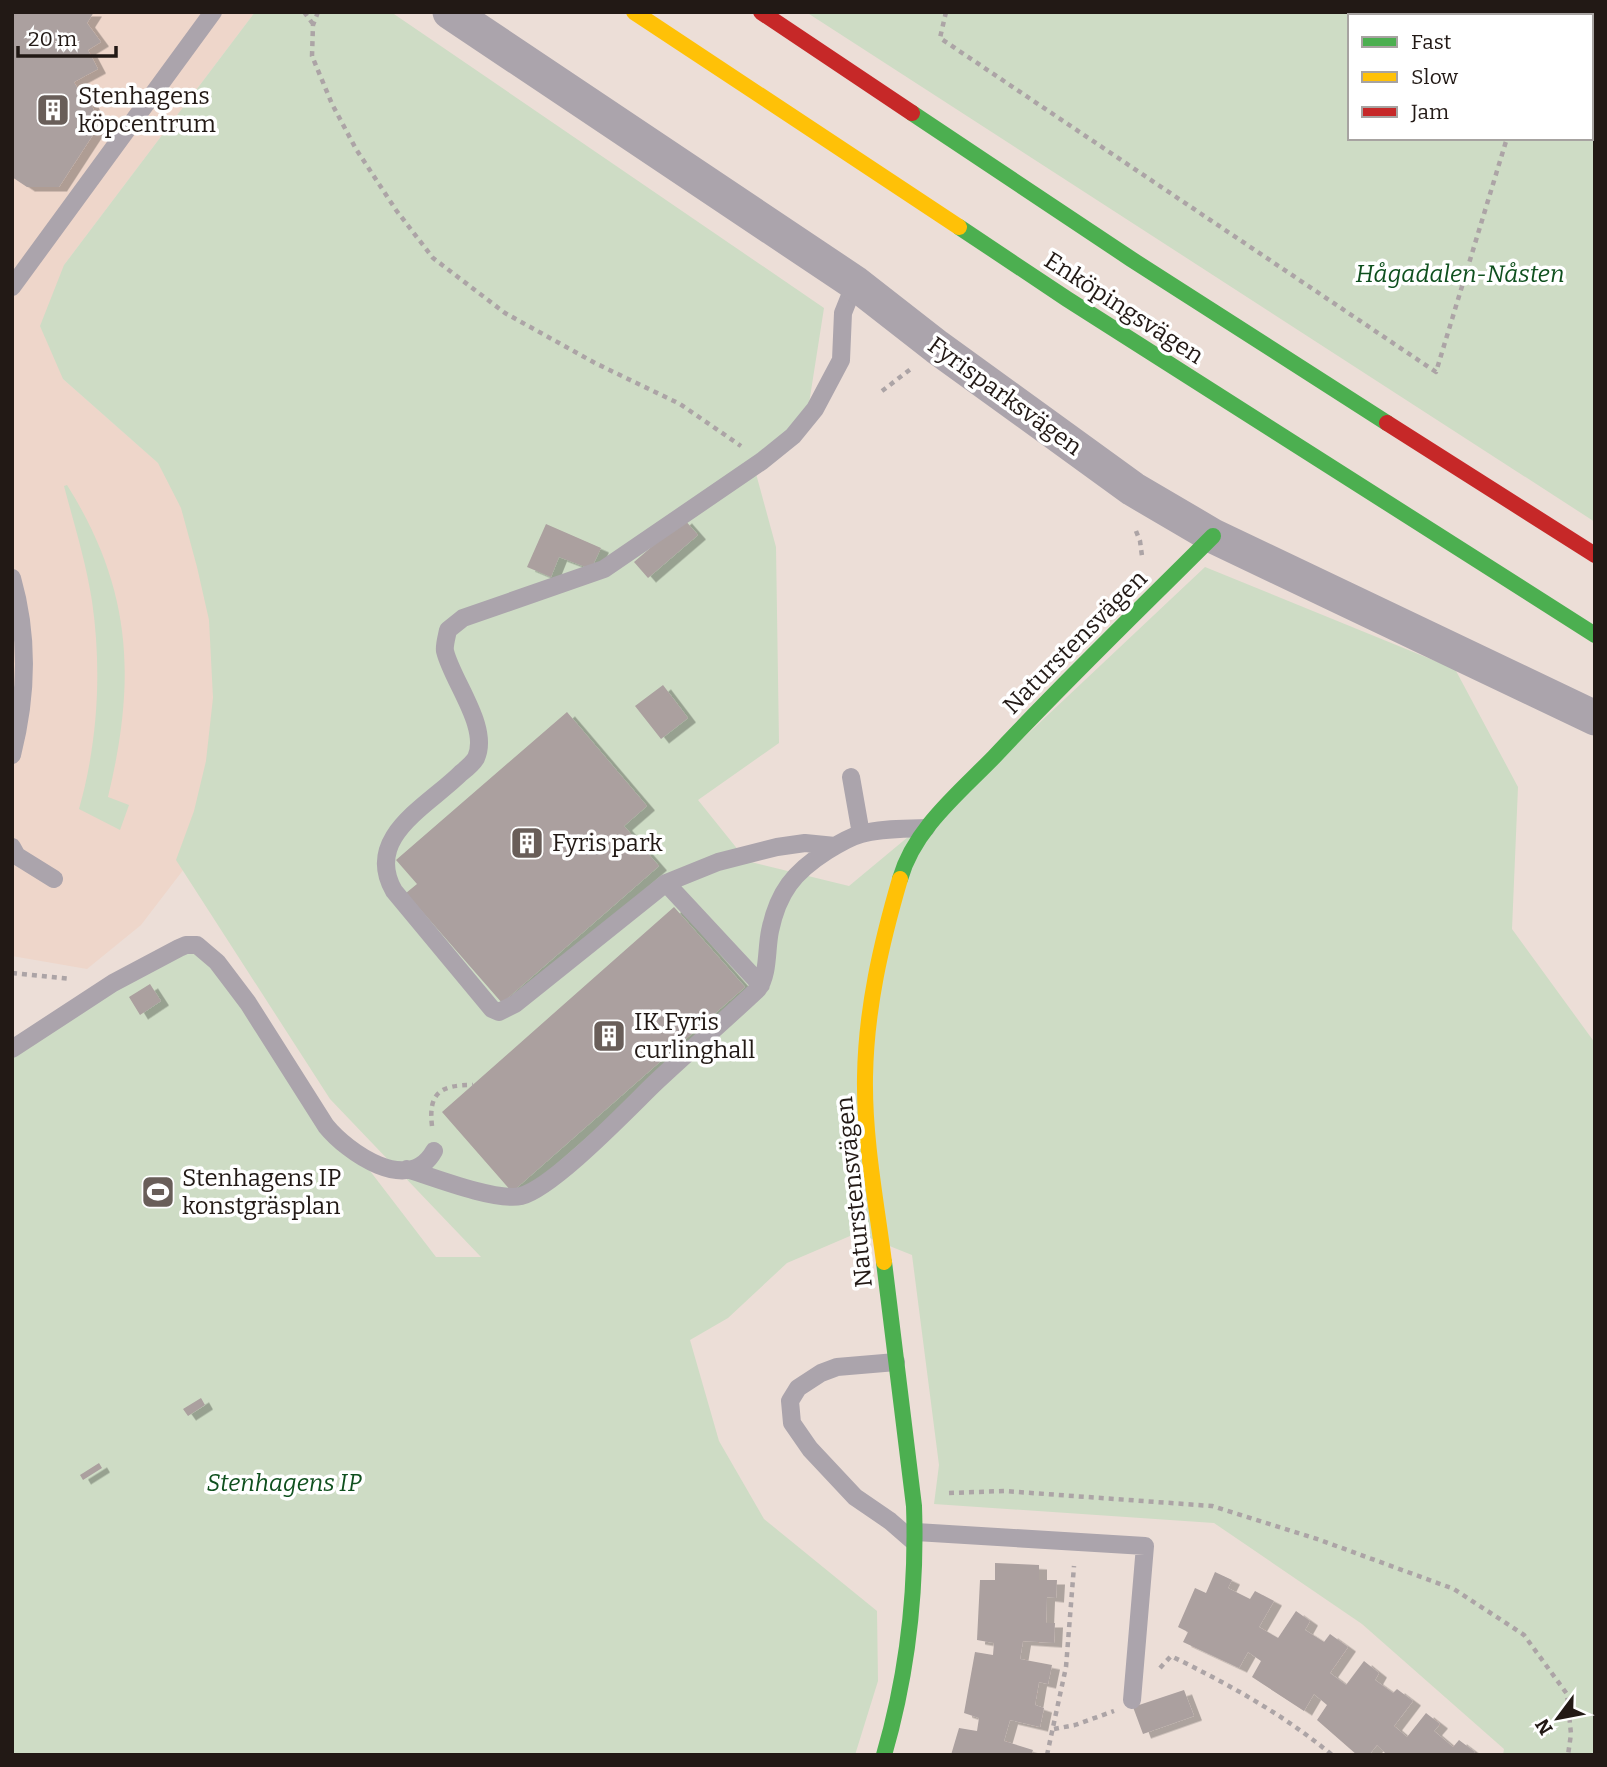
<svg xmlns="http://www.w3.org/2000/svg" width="1607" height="1767" viewBox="0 0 1607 1767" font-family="Bitter,serif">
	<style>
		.built { fill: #eed6ca }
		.green { fill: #cedcc5; fill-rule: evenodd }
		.building { fill: #aba09f; filter: url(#shadow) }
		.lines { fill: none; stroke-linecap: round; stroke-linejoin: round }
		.path { stroke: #aca4a6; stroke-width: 4.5; stroke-dasharray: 5 5; stroke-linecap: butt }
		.lane { stroke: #aba4ac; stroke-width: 18 }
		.street { stroke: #aba4ac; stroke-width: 35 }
		.fast { stroke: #4caf50; stroke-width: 16 }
		.slow { stroke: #ffc107; stroke-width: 16 }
		.jam { stroke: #c62828; stroke-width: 16 }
		.labels { text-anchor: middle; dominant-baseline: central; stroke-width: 7; stroke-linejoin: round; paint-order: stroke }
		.poi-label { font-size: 24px; fill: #221915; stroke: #fff; text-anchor: start }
		.park-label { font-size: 24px; font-style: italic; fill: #0f501e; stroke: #fff }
		.street-label { font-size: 24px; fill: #221915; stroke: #fff }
	</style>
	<defs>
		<filter id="shadow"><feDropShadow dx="8" dy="4.5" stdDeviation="0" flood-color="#0004"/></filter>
	</defs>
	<rect width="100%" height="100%" fill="#ecded7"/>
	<path class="built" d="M 12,12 L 255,12 L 64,265 L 63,379 L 248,542 L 335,672 L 141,925 L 87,969 L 12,956 Z"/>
	<path class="green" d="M 255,12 L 391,12 L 824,308 L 808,410 L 755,470 L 776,547 L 779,743 L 698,800 L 747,861 L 849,886 L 997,763 L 1205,567 L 1455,669 L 1518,787 L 1512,929 L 1595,1043 L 1595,1755 L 1503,1755 L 1504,1749 L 1362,1624 L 1214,1523 L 934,1504 L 939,1465 L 912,1255 L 857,1233 L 787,1263 L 728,1318 L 690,1340 L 719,1441 L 764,1519 L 877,1611 L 878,1681 L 855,1755 L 12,1755 L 12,1047 L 197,945 L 436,1257 L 481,1257 L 330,1099 L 176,860 L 194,811 L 206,761 L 213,698 L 209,620 L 197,567 L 181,508 L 158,463 L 63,379 L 40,326 L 64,265 Z
		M 806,12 L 1595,12 L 1595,522 ZM 1350,16 L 1591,16 L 1591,138 L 1350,138 Z
		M 67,485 C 133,590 136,680 108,797 L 129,805 L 120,830 L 79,809 C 98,742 102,670 92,601 C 86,562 74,524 64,486 Z"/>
	<path class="building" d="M 12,12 L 94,12 L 87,23 L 101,42 L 88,50 L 98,69 L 74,82 L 79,91 L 88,97 L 100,124 L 59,187 L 27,187 L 12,177 Z
		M 684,519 L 698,535 L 648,578 L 634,562 Z
		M 546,524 L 601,548 L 591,569 L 559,557 L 551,577 L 527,567 Z
		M 663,685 L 688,718 L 661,739 L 635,706 Z
		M 567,712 L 647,806 L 624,826 L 659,866 L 502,1003 L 406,893 L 417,884 L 396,860 Z
		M 674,907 L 745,987 L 512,1192 L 442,1112 Z
		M 150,984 L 161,1001 L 140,1015 L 129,997 Z
		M 201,1398 L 205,1405 L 188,1416 L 183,1409 Z
		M 99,1463 L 102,1468 L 83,1480 L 80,1475 Z
		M 995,1563 L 1039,1565 L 1039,1580 L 1057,1580 L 1056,1598 L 1047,1597 L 1046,1623 L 1055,1623 L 1054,1643 L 1023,1641 L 1020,1659 L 1052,1665 L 1048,1684 L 1039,1682 L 1035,1705 L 1044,1708 L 1040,1727 L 1010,1720 L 1004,1741 L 1033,1750 L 1031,1755 L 951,1755 L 959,1728 L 977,1731 L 979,1718 L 964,1713 L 975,1652 L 993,1655 L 994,1643 L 977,1640 L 980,1580 L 995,1580 Z
		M 1215,1572 L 1232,1580 L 1228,1588 L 1250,1599 L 1255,1591 L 1274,1601 L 1259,1627 L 1278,1638 L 1296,1611 L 1310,1621 L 1305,1630 L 1324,1642 L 1330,1634 L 1348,1647 L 1330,1673 L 1346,1685 L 1364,1661 L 1379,1673 L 1375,1680 L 1393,1693 L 1397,1689 L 1413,1701 L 1394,1726 L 1407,1737 L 1426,1713 L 1440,1724 L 1434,1731 L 1453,1747 L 1459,1740 L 1475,1752 L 1472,1755 L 1387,1755 L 1377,1745 L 1369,1755 L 1357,1755 L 1317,1720 L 1327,1705 L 1314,1694 L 1304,1711 L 1252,1677 L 1261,1661 L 1248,1652 L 1239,1668 L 1183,1642 L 1188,1632 L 1178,1627 L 1195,1588 L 1206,1593 Z
		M 1184,1690 L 1194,1716 L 1143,1734 L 1133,1707 Z"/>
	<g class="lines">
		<path class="path" d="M 304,12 L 313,24
			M 318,12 L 313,25 L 312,56 L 332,104 L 356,149 L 396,210 L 433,258 L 505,313 L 595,363 L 680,404 L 741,446
			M 946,12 L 940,38 L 1436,372 L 1507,138
			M 1538,16 L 1539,12
			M 1591,120 L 1595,122
			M 882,391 L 912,368
			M 1136,531 L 1140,541 L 1142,556
			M 12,973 L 71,979
			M 432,1126 C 428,1092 441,1085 473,1085
			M 949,1493 L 1004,1491 L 1212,1506 L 1320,1540 L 1454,1589 L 1524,1635 L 1567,1694 L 1571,1734 L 1568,1755
			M 1160,1668 L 1171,1656 C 1228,1684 1283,1714 1332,1755
			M 1054,1729 L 1075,1725 L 1114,1711
			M 1047,1755 L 1066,1667 L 1074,1566"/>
		<path class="lane" d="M 12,287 L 213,12
			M 12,578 C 29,637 27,696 12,755
			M 851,777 L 861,834
			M 835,846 L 805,843 L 777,847 L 718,862 L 666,883 L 515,1004 L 499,1012 L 492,1009 L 394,891 C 363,837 428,806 461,773 C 466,769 473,763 476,758 C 490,727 452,681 445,651 C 444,645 447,636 448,630 L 463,618 L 604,569 L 762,461 L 793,436 L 815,409 L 841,360 L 843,313 L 855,283
			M 12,847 L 17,856 L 54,879
			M 666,883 L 761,985
			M 12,1049 L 113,983 L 179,948 L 186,945 L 197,945 L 217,962 L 248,1003 L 326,1126 C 347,1152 409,1196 434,1151
			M 407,1169 C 432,1177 497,1202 521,1196 C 553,1188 628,1109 655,1083 C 689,1051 724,1021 758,989 C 769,973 766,950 770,931 C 778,892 794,872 827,851 C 838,844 850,837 861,834 C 882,828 905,829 926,828
			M 896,1362 L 837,1367 L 821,1373 L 798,1388 L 790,1401 L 792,1423 L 810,1449 L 855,1497 L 890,1521 L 913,1541
			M 916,1532 L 1145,1546 L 1132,1700"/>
		<path class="street" d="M 450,12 L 855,283 L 937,347 L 1133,489 L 1213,536 L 1595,718"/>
		<path class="fast" d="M 912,113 L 1131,259 L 1387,423
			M 959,227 L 1067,299 L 1595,635
			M 900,879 C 914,829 959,793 994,757 C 1065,681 1140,609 1213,536
			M 884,1755 C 908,1672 917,1592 914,1506 L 884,1262"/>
		<path class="slow" d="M 634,12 L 959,227
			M 884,1262 C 876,1201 864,1139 865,1077 C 866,1009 881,944 900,879"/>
		<path class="jam" d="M 761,12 L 912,113
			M 1387,423 L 1595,555"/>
	</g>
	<defs>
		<symbol id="building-square" viewBox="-11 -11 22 22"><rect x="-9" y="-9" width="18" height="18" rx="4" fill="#695e59" stroke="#fff"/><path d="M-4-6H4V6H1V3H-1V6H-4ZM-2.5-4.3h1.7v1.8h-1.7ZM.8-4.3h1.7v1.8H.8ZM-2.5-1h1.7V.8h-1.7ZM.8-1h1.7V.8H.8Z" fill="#fff"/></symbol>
		<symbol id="stadium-square" viewBox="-11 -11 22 22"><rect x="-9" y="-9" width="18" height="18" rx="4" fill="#695e59" stroke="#fff"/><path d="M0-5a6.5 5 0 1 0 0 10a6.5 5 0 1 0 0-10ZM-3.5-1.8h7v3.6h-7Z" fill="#fff"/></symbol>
	</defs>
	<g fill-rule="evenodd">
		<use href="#building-square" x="34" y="91" width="38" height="38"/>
		<use href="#building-square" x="508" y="824" width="38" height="38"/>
		<use href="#building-square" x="590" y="1017" width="38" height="38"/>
		<use href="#stadium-square" x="139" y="1173" width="38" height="38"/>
	</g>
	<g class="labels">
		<g class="poi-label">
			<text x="78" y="96">Stenhagens<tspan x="78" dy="28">köpcentrum</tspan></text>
			<text x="552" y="843">Fyris park</text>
			<text x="634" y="1022">IK Fyris<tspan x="634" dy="28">curlinghall</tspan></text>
			<text x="182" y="1178">Stenhagens IP<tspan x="182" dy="28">konstgräsplan</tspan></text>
		</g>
		<g class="park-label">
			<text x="1460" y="274">Hågadalen-Nåsten</text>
			<text x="284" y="1483">Stenhagens IP</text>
		</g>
		<g class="street-label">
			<text transform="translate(1124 308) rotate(33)">Enköpingsvägen</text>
			<text transform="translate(1005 396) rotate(36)">Fyrisparksvägen</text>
			<text transform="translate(1075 642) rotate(-45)">Naturstensvägen</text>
			<text transform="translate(854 1192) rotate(-96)">Naturstensvägen</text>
		</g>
	</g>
	<rect width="1607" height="1767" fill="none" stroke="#221915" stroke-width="28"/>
	<rect x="1348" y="14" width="245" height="126" fill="#ffffff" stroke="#a7a3a1" stroke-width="2"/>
	<rect x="1362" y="37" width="35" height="10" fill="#4caf50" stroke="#a7a3a1" stroke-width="2"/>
	<text x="1411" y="49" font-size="21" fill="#221915">Fast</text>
	<rect x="1362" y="72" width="35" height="10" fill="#ffc107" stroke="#a7a3a1" stroke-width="2"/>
	<text x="1411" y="84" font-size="21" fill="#221915">Slow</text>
	<rect x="1362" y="107" width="35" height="10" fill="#c62828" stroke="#a7a3a1" stroke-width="2"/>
	<text x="1411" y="119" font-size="21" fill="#221915">Jam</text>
	<g transform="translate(1558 1718) rotate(238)" stroke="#ffffff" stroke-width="5" paint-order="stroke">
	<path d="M0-5L12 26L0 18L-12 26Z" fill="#221915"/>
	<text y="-10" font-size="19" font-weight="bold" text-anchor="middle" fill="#221915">N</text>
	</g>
	<path d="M18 46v10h98v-10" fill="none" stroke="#221915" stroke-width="3.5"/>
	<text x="28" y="46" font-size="21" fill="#221915" stroke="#ffffff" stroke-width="5" paint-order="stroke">20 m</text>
</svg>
